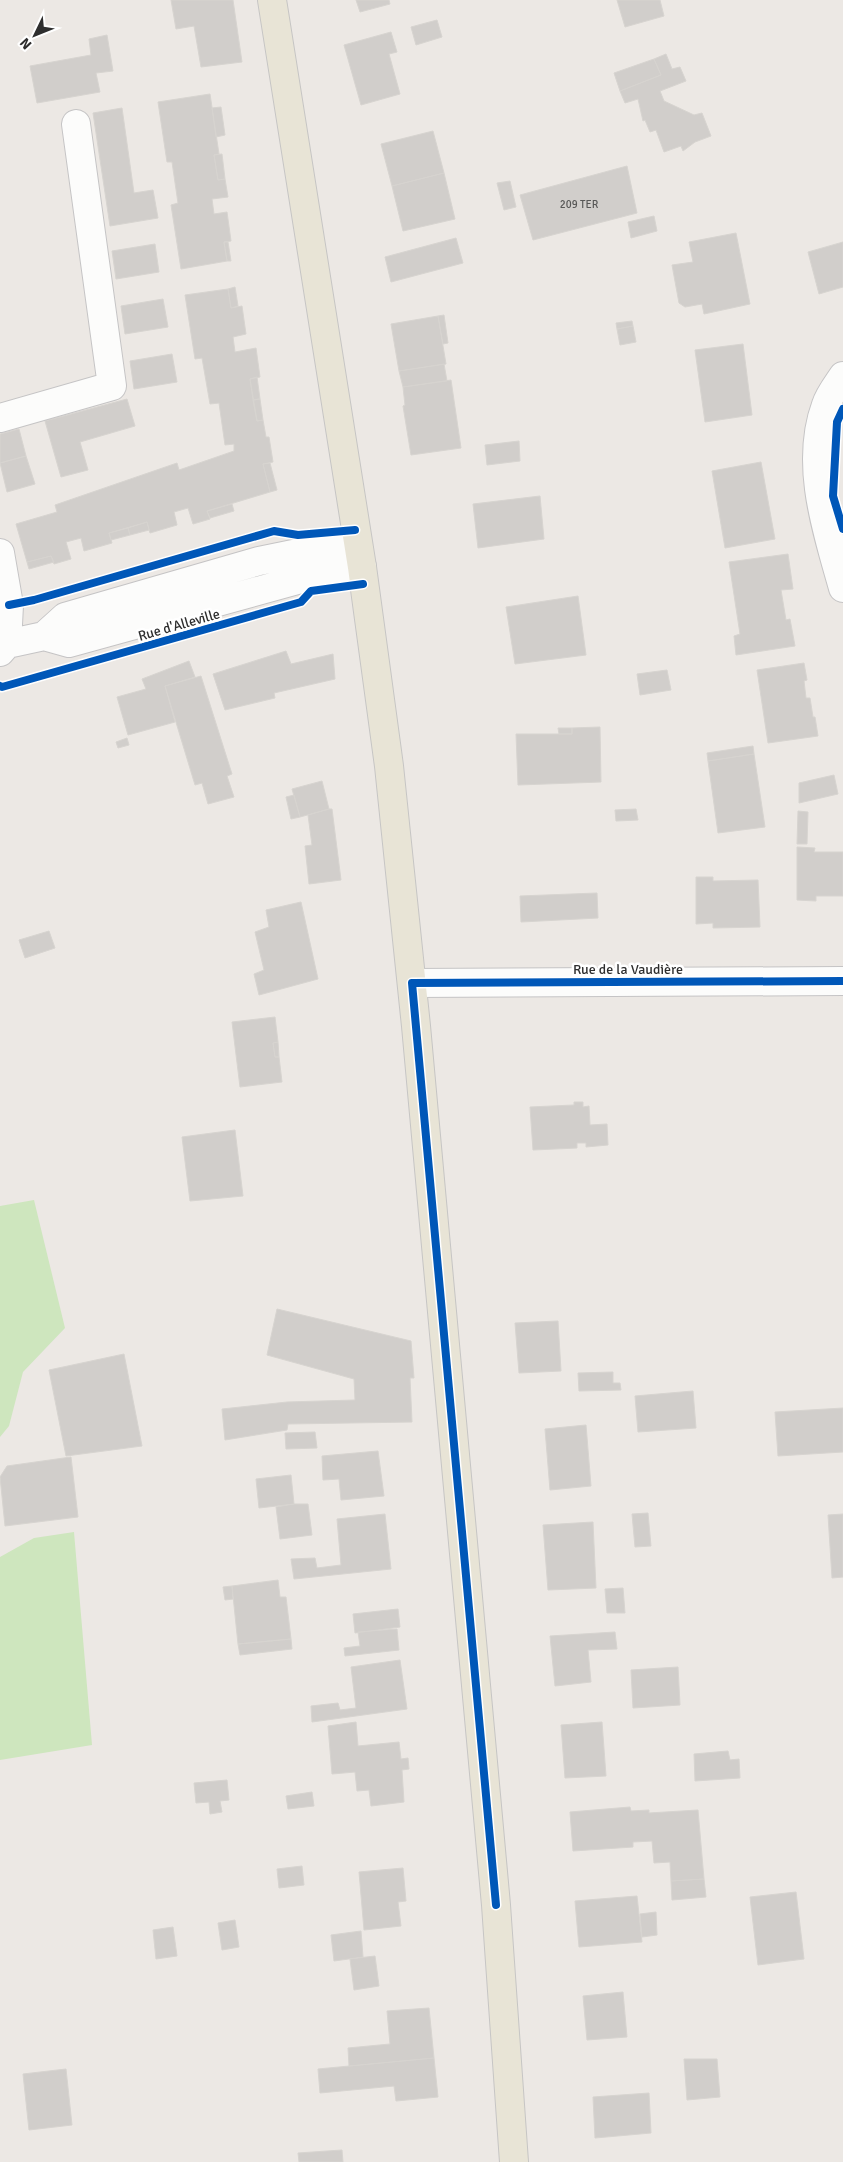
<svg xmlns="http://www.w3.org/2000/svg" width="843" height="2162" viewBox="0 0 843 2162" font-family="Signika,sans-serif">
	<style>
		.green { fill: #cee6be }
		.building { fill: #d1cecb; stroke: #d7d4d0 }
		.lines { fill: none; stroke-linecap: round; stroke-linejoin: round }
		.minor-casing { stroke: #c5c4c5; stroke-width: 30 }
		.major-casing { stroke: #c6c5c4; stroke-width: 30 }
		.minor { stroke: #fcfcfb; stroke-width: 28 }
		.major { stroke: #e8e4d6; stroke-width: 28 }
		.cycleway-casing { stroke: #fff; stroke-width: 11 }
		.cycleway { stroke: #0057b8; stroke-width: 8 }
		.labels { text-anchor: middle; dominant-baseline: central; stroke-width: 5; stroke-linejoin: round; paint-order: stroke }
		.number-label { font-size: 11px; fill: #585857 }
		.street-label { font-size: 14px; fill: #2e2e2e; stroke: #fff }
	</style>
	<rect width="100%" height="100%" fill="#ece8e4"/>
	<path class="green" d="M 34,1200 L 65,1328 L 23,1372 L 9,1426 L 0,1437 L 0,1206 Z
		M 74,1532 L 92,1745 L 0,1760 L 0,1557 L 34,1538 Z"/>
	<path class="building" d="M 171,0 L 233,0 L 242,62 L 201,67 L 194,26 L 176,29 Z
		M 356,0 L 389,0 L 390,4 L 360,12 Z
		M 617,0 L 660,0 L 664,16 L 625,27 Z
		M 437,20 L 442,37 L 416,45 L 411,27 Z
		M 391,32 L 397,52 L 389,54 L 400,94 L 361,105 L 344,45 Z
		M 107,35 L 113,71 L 96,73 L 100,92 L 37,103 L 30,66 L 91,55 L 89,39 Z
		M 666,54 L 672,69 L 680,67 L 686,81 L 660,91 L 664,101 L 694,115 L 702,113 L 711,136 L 695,142 L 683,151 L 681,146 L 664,152 L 656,130 L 650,132 L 645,120 L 643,121 L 638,99 L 625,103 L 620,91 L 661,75 L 654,59 Z
		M 654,59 L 661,75 L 620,91 L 614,73 Z
		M 210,94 L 219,154 L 214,155 L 218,180 L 225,179 L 228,197 L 212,199 L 214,214 L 227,212 L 231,241 L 224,242 L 227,261 L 181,269 L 171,205 L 178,203 L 172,162 L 167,162 L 158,102 Z
		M 221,107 L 225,135 L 216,137 L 212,108 Z
		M 122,108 L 134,193 L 153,190 L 158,218 L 110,226 L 93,113 Z
		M 433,131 L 444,173 L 392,186 L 381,144 Z
		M 222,154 L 225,179 L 218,180 L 214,155 Z
		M 627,166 L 637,213 L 533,240 L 520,195 Z
		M 444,173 L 455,219 L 403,231 L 392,186 Z
		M 510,181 L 516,207 L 504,210 L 497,183 Z
		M 654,216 L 657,231 L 631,238 L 628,222 Z
		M 736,233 L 750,304 L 704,314 L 702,304 L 685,307 L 679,303 L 672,265 L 693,262 L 689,242 Z
		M 456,238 L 463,263 L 391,282 L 385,257 Z
		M 224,242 L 228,242 L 231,261 L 227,261 Z
		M 843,242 L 843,287 L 819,294 L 808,252 Z
		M 155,244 L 159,272 L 116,279 L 112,251 Z
		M 235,287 L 238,306 L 231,308 L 228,289 Z
		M 228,289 L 231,308 L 242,306 L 246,334 L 233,337 L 235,352 L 256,348 L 260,377 L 250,379 L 257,421 L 263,420 L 266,437 L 269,437 L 273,462 L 263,464 L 270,492 L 207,511 L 210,519 L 193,524 L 188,508 L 174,512 L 177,525 L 150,533 L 147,522 L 109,533 L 112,543 L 84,551 L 81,538 L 66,542 L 71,559 L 54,564 L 51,556 L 27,562 L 16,524 L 57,512 L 55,505 L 177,463 L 179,470 L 234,451 L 234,444 L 225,445 L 219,403 L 210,404 L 202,358 L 195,359 L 185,295 Z
		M 163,299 L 168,327 L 125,334 L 121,306 Z
		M 444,315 L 448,343 L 443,344 L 438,316 Z
		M 438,316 L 446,364 L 399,371 L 391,324 Z
		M 632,321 L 633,326 L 617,329 L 616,323 Z
		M 633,326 L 636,342 L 620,345 L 617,329 Z
		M 743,344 L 752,415 L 705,422 L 695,350 Z
		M 172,354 L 177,382 L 134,389 L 130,361 Z
		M 444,364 L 447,381 L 403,387 L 399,371 Z
		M 257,377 L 260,399 L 253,400 L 250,379 Z
		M 451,380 L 461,448 L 411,455 L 403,406 L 405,405 L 403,387 Z
		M 127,399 L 135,426 L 80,442 L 88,470 L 61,477 L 45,421 Z
		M 260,399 L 263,420 L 257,421 L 253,400 Z
		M 19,429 L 26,456 L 0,463 L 0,434 Z
		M 519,441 L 520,461 L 487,465 L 485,445 Z
		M 26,456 L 35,484 L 7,492 L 0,463 Z
		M 761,462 L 775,539 L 725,548 L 712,471 Z
		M 270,463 L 277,490 L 270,492 L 263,464 Z
		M 540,496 L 544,539 L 478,548 L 473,504 Z
		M 232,504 L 234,511 L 210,518 L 207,511 Z
		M 147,522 L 149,530 L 130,535 L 128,528 Z
		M 128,528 L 130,535 L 111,540 L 109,533 Z
		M 788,554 L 793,589 L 781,590 L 786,620 L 790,619 L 795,646 L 736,655 L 734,636 L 740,634 L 729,562 Z
		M 51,556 L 54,562 L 29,569 L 27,562 Z
		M 578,596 L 586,655 L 515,664 L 506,607 Z
		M 286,651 L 291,664 L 333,654 L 335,679 L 274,693 L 275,698 L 225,710 L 213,674 Z
		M 189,661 L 195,677 L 165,686 L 175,722 L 128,735 L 117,697 L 146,689 L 142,679 Z
		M 804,663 L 807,680 L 804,681 L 806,698 L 810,698 L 813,717 L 815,717 L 818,736 L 768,743 L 757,670 Z
		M 667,670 L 671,690 L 640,695 L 637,674 Z
		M 201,676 L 232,774 L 227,776 L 234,797 L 208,804 L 202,783 L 195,785 L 165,686 Z
		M 600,727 L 601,782 L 518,785 L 516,734 L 572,734 L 572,728 Z
		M 558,728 L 572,728 L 572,734 L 559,734 Z
		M 127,738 L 129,745 L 118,748 L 116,742 Z
		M 753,746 L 754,754 L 708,761 L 707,753 Z
		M 754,754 L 765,827 L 718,833 L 708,761 Z
		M 834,775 L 838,794 L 799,803 L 799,783 Z
		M 322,781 L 329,809 L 300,817 L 292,789 Z
		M 294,795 L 300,817 L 291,819 L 286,797 Z
		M 329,809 L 332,809 L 341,880 L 309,884 L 305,846 L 312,845 L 308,815 Z
		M 636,809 L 638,820 L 616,821 L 615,810 Z
		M 798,811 L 808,812 L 807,844 L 797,844 Z
		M 797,847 L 815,848 L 814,852 L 843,852 L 843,896 L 816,896 L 816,901 L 797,900 Z
		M 696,877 L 713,877 L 713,881 L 758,880 L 760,927 L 713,928 L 713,923 L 696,924 Z
		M 597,893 L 598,918 L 521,922 L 520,896 Z
		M 301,902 L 318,979 L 259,995 L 254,974 L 264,970 L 255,932 L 269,927 L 266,910 Z
		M 49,931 L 55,948 L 25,958 L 19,940 Z
		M 275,1017 L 278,1042 L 273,1043 L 275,1057 L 279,1057 L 282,1082 L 240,1087 L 232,1022 Z
		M 278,1042 L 279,1057 L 275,1057 L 273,1043 Z
		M 574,1102 L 583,1102 L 583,1107 L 589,1106 L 590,1125 L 607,1124 L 608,1145 L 586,1147 L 586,1143 L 577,1143 L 577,1148 L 533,1150 L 530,1107 L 574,1105 Z
		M 235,1130 L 243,1196 L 190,1201 L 182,1137 Z
		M 277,1309 L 411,1341 L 414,1378 L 410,1378 L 412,1422 L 288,1424 L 287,1430 L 225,1440 L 222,1409 L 287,1402 L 355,1400 L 354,1379 L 267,1355 Z
		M 558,1321 L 561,1371 L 519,1373 L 515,1323 Z
		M 124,1354 L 142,1446 L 66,1456 L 49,1370 Z
		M 613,1372 L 613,1383 L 620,1383 L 621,1390 L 579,1391 L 578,1373 Z
		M 693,1391 L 696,1428 L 638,1432 L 635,1396 Z
		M 843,1408 L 843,1452 L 778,1456 L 775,1412 Z
		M 586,1425 L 591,1486 L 550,1490 L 545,1429 Z
		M 315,1432 L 317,1448 L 286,1449 L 285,1433 Z
		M 378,1451 L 384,1496 L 341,1500 L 339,1479 L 323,1480 L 322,1456 Z
		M 71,1457 L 78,1517 L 5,1526 L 0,1477 L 7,1466 Z
		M 291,1475 L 294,1504 L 259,1508 L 256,1479 Z
		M 294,1504 L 308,1504 L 312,1535 L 280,1539 L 276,1507 Z
		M 648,1513 L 651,1546 L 635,1547 L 632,1514 Z
		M 385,1514 L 391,1569 L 294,1579 L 291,1559 L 315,1558 L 317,1568 L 341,1565 L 337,1519 Z
		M 843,1514 L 843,1577 L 832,1578 L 828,1515 Z
		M 593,1522 L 596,1588 L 548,1590 L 543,1525 Z
		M 278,1580 L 280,1597 L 286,1597 L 291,1639 L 238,1644 L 232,1586 Z
		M 232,1586 L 233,1599 L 225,1600 L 223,1587 Z
		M 623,1588 L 625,1613 L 607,1613 L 605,1589 Z
		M 398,1609 L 400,1627 L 355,1633 L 353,1614 Z
		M 397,1629 L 399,1650 L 345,1656 L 344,1648 L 360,1646 L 358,1632 Z
		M 615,1632 L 617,1649 L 588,1650 L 591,1682 L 555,1686 L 550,1636 Z
		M 291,1639 L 292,1649 L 240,1655 L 238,1644 Z
		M 400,1660 L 407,1709 L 312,1722 L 311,1706 L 338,1703 L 340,1710 L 356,1708 L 351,1667 Z
		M 678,1667 L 680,1705 L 633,1708 L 631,1670 Z
		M 356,1722 L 358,1746 L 399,1742 L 401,1759 L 408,1758 L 409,1769 L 402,1770 L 404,1802 L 371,1806 L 369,1790 L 357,1791 L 355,1772 L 332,1774 L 328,1726 Z
		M 602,1722 L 606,1776 L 565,1778 L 561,1725 Z
		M 728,1751 L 730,1760 L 739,1759 L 740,1778 L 695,1781 L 694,1754 Z
		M 227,1780 L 229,1800 L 220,1801 L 222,1812 L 210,1814 L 209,1802 L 196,1803 L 194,1783 Z
		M 312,1792 L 314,1806 L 288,1809 L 286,1796 Z
		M 630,1807 L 631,1811 L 649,1810 L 649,1813 L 698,1810 L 704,1879 L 671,1881 L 670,1862 L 654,1863 L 652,1841 L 633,1842 L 633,1847 L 573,1851 L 570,1812 Z
		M 302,1866 L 304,1885 L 279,1888 L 277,1869 Z
		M 403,1868 L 406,1901 L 398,1902 L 401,1926 L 364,1930 L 359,1872 Z
		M 704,1879 L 706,1897 L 672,1900 L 671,1881 Z
		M 796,1892 L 804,1959 L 758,1965 L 750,1897 Z
		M 637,1896 L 642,1942 L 579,1947 L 575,1901 Z
		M 656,1912 L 657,1935 L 642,1937 L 640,1914 Z
		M 235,1920 L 239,1947 L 222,1950 L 218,1923 Z
		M 173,1927 L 177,1956 L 156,1959 L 153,1930 Z
		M 361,1931 L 363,1957 L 334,1961 L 331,1935 Z
		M 375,1956 L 379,1986 L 354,1990 L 350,1959 Z
		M 623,1992 L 627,2037 L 587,2040 L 583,1996 Z
		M 429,2008 L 434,2058 L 349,2066 L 348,2048 L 390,2044 L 387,2011 Z
		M 434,2058 L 438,2097 L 396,2101 L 394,2086 L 320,2093 L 318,2069 Z
		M 684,2059 L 717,2059 L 720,2097 L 687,2100 Z
		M 66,2069 L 72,2125 L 29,2130 L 23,2074 Z
		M 649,2093 L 651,2133 L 595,2138 L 593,2097 Z
		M 342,2150 L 343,2162 L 299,2162 L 298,2153 Z"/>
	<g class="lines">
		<defs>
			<path id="minor" d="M 843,376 C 837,385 829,395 826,405 C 804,464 827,531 843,588
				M 0,418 L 112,386 L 76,124
				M 0,553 L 9,605 L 7,644
				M 44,636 L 69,643 L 319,574 L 362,567
				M 0,652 L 7,644 L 44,636 L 65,617 L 259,561 L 357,541
				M 412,983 L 843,981"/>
			<path id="major" d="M 272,0 L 362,567 L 389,766 L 416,1026 L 496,1905 L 514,2162"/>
		</defs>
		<use href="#minor" class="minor-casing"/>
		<use href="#major" class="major-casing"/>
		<use href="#minor" class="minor"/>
		<use href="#major" class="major"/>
		<defs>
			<path id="cycleway" d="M 843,409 L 837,422 L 833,496 L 843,529
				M 9,605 L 34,600 L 274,531 L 298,535 L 355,530
				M 0,686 L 2,687 L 301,602 L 311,591 L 363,584
				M 496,1905 L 412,983 L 843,981"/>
		</defs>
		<use href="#cycleway" class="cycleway-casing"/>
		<use href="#cycleway" class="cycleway"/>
	</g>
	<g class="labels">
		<g class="number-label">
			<text x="579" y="204">209 TER</text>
		</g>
		<g class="street-label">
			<text transform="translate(179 625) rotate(-16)">Rue d'Alleville</text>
			<text x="628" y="969">Rue de la Vaudière</text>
		</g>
	</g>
	<g transform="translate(35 35) rotate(227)" stroke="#ffffff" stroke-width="4" paint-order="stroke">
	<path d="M0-4L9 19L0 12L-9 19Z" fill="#2e2e2e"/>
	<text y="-8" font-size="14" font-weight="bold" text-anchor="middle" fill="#2e2e2e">N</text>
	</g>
</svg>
